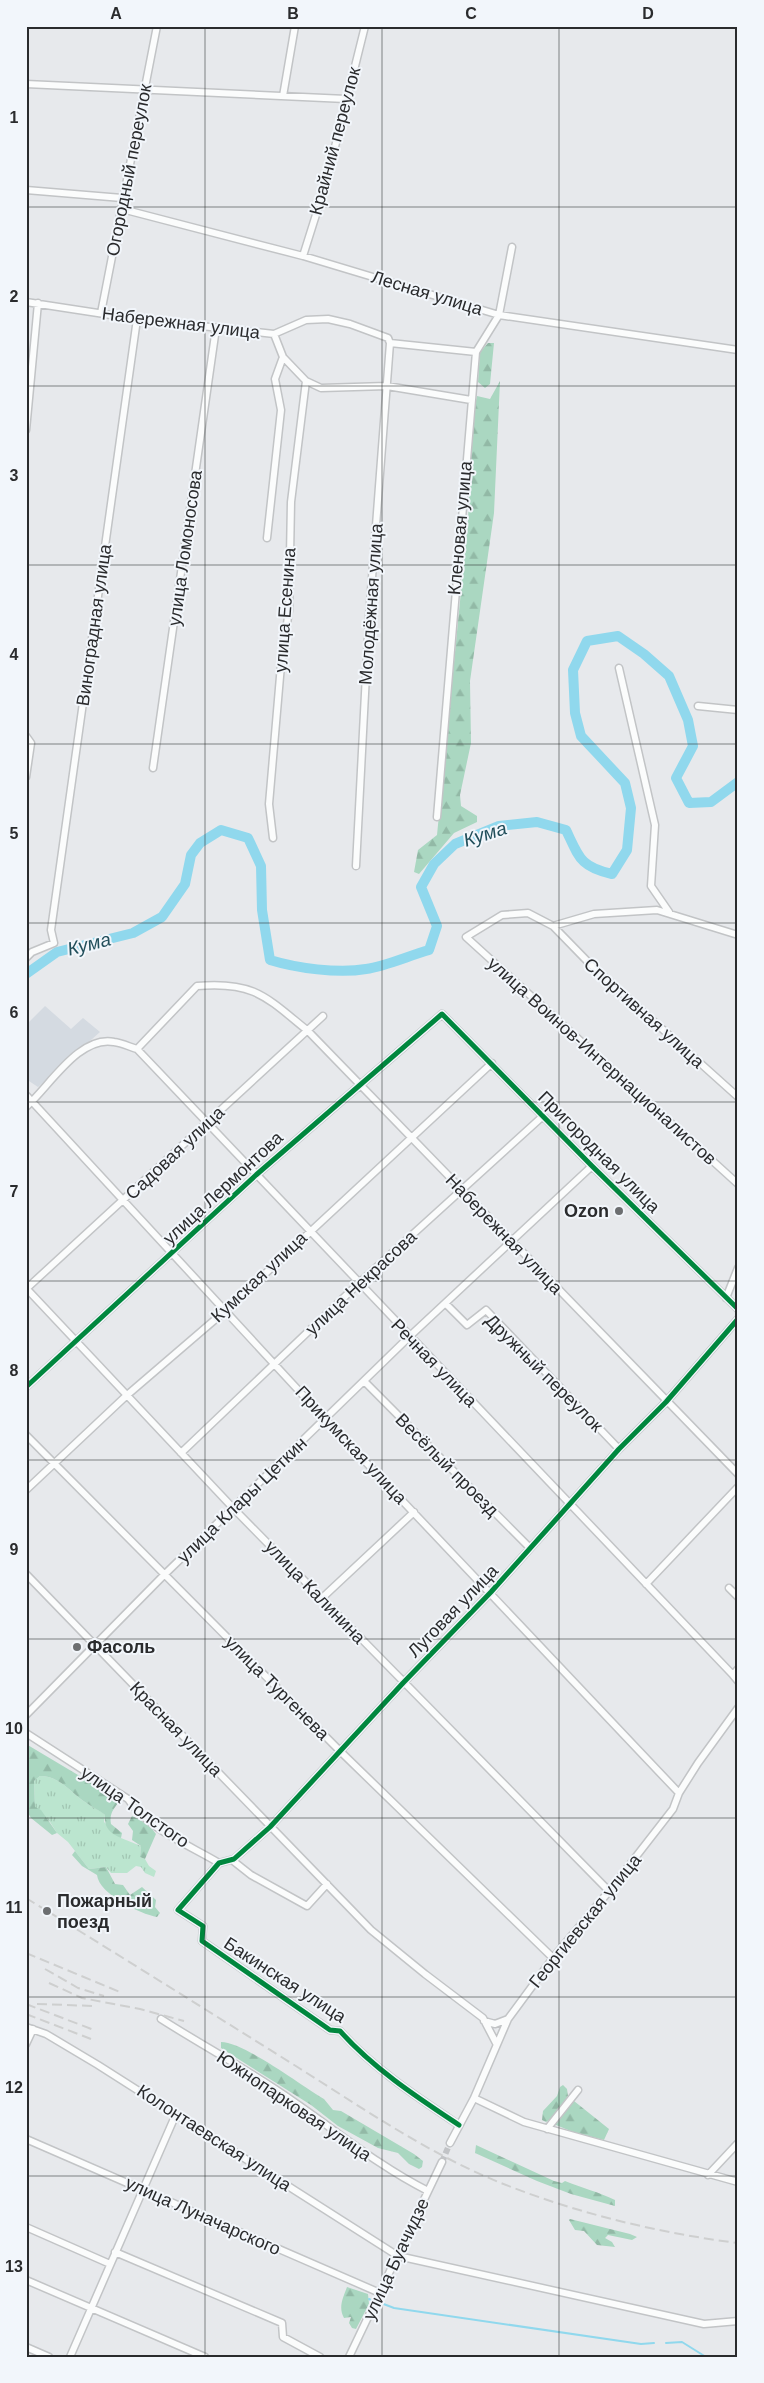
<svg xmlns="http://www.w3.org/2000/svg" width="764" height="2383" viewBox="0 0 764 2383" font-family="Arial,sans-serif">
	<style>
		.built { fill: #d4dae1 }
		.grass { fill: url(#grass-tufts) }
		.forest { fill: url(#forest-firs) }
		.lines { fill: none; stroke-linecap: round; stroke-linejoin: round }
		.stream { stroke: #90d8ed; stroke-width: 2 }
		.river { stroke: #90d8ed; stroke-width: 10 }
		.minor-tunnel { stroke: #c1c3c6; stroke-width: 6; stroke-dasharray: 6 3; stroke-linecap: butt }
		.minor-casing { stroke: #c2c4c6; stroke-width: 9 }
		.minor { stroke: #fbfcfc; stroke-width: 6 }
		.rail { stroke: #cecfcf; stroke-width: 2; stroke-dasharray: 10 5; stroke-linecap: butt }
		.cycleway-casing { stroke: #f2f6fb; stroke-width: 8 }
		.cycleway { stroke: #00873e; stroke-width: 5 }
		.grid { fill: none; stroke: #2a2b2d; stroke-width: 1; stroke-opacity: 0.55 }
		.poi-dot { fill: #6c6e70; stroke: #f2f6fb; stroke-width: 2 }
		.labels { text-anchor: middle; dominant-baseline: central; stroke-width: 4; stroke-linejoin: round; paint-order: stroke }
		.street-label { font-size: 18px; fill: #2a2b2d; stroke: #f2f6fb }
		.poi-label { font-size: 18px; font-weight: bold; fill: #2a2b2d; stroke: #f2f6fb; text-anchor: start }
		.water-label { font-size: 19px; font-style: italic; fill: #224f5b; stroke: #f2f6fb }
		.neatline { fill: none; stroke: #2a2b2d; stroke-width: 2 }
		.grid-label { font-size: 16px; text-anchor: middle; font-weight: bold; fill: #2a2b2d }
	</style>
	<defs>
		<pattern id="grass-tufts" width="24" height="20" patternUnits="userSpaceOnUse" patternTransform="scale(1.25)"><rect width="24" height="20" fill="#bbe5cf"/><path d="M3 7l-1-3M5 7V3M7 7l1-3M15 17l-1-3M17 17v-4M19 17l1-3" fill="none" stroke="#a1c5b2"/></pattern>
		<pattern id="forest-firs" width="22" height="20" patternUnits="userSpaceOnUse" patternTransform="scale(1.25)"><rect width="22" height="20" fill="#aad7c1"/><path d="M5 1l3.5 6h-7zM16 11l3.5 6h-7z" fill="#92b9a6"/></pattern>
	</defs>
	<rect width="100%" height="100%" fill="#e7e9ec"/>
	<path class="built" d="M 45,1006 L 71,1029 L 83,1018 L 100,1032 L 38,1087 L 26,1079 L 26,1025 Z"/>
	<path class="grass" d="M 40,1776 C 61,1776 71,1794 88,1804 C 94,1808 100,1810 105,1815 L 104,1822 L 121,1838 L 141,1846 L 140,1857 L 145,1859 L 149,1866 L 156,1871 L 154,1877 L 145,1873 L 141,1867 L 136,1866 L 127,1873 L 111,1873 L 106,1867 L 89,1869 L 68,1842 L 57,1833 L 50,1822 L 35,1808 L 34,1781 Z"/>
	<path class="forest" d="M 488,343 L 494,343 L 490,384 L 485,388 L 478,382 L 480,352 Z
		M 500,381 L 494,513 L 470,681 L 471,743 L 460,795 L 461,806 L 477,816 L 477,822 L 454,833 L 419,874 L 414,872 L 418,850 L 437,835 L 468,520 L 473,414 L 477,396 L 490,399 Z
		M 26,1744 L 120,1800 C 114,1809 109,1813 111,1824 L 122,1833 L 121,1838 C 110,1833 104,1828 105,1815 C 99,1810 94,1808 88,1804 C 71,1794 61,1776 40,1776 L 34,1781 L 35,1807 L 41,1810 L 57,1833 L 52,1835 L 31,1818 L 26,1810 Z
		M 132,1816 L 149,1825 L 156,1834 L 145,1859 L 140,1857 L 141,1846 L 132,1840 L 133,1831 L 128,1824 Z
		M 75,1851 L 89,1869 L 106,1867 L 115,1884 L 123,1885 L 130,1895 L 142,1887 L 156,1900 L 155,1907 L 160,1913 L 157,1917 C 140,1914 99,1894 97,1875 L 82,1866 L 72,1855 Z
		M 221,2042 C 244,2042 302,2086 324,2099 L 333,2110 L 341,2111 L 414,2154 L 423,2161 L 422,2167 L 419,2169 L 409,2164 L 398,2153 L 378,2148 L 338,2126 L 311,2105 L 221,2048 Z
		M 563,2085 L 567,2089 L 568,2096 L 551,2119 L 546,2122 L 542,2120 L 543,2111 L 557,2096 L 560,2087 Z
		M 574,2101 L 609,2129 L 604,2140 L 573,2132 L 556,2125 L 556,2122 L 570,2103 Z
		M 476,2145 L 554,2181 L 562,2183 L 565,2181 C 582,2188 599,2192 615,2200 L 615,2206 L 571,2194 L 537,2181 L 475,2153 Z
		M 570,2219 L 630,2234 L 637,2237 L 632,2240 L 608,2235 L 605,2238 L 612,2242 L 615,2247 L 597,2245 L 584,2231 L 575,2230 L 569,2220 Z
		M 347,2287 L 368,2294 L 369,2304 L 356,2329 L 352,2328 L 349,2323 L 351,2317 L 344,2318 C 338,2307 343,2298 347,2287 Z"/>
	<g class="lines">
		<path class="stream" d="M 369,2299 L 371,2300
			M 381,2303 L 394,2308 L 641,2344 L 654,2343
			M 666,2343 L 682,2342 L 706,2357"/>
		<path class="river" d="M 26,974 L 57,952 L 133,933 L 162,917 L 185,884 L 191,855 L 200,843 L 221,830 L 248,838 L 261,866 L 262,910 L 270,960 C 296,968 338,974 366,969 C 386,966 408,956 429,950 L 437,926 L 421,887 L 434,864 L 455,844 L 499,826 L 537,822 L 566,830 C 579,857 580,867 612,874 L 627,850 L 631,808 L 625,783 L 581,736 L 575,713 L 573,670 L 587,641 L 618,636 L 644,654 L 669,676 L 688,720 L 693,746 L 676,778 L 689,803 L 711,802 L 738,782"/>
		<path class="minor-tunnel" d="M 442,2162 L 450,2143"/>
		<defs>
			<path id="minor" d="M 26,84 L 346,99
				M 283,96 L 295,26
				M 26,190 L 122,198
				M 122,209 L 303,256 L 499,315 L 738,350
				M 303,256 L 326,183 L 365,26
				M 26,302 L 137,319 L 274,334 L 306,320 L 328,319 L 350,324 L 388,338 L 390,343 L 476,352
				M 101,313 L 157,26
				M 274,334 L 283,357 L 306,381 L 321,388 L 387,386 L 471,400
				M 26,430 L 38,303
				M 267,538 L 281,410 L 275,379 L 283,357
				M 619,668 L 655,825 L 651,886 L 669,912
				M 698,706 L 738,710
				M 26,736 L 31,743 L 26,777
				M 153,768 L 216,328
				M 437,817 L 476,352 L 499,315 L 512,247
				M 273,838 L 269,804 L 281,665 L 289,610 L 291,502 L 306,381
				M 356,866 L 369,617 L 390,343
				M 553,926 L 591,965 L 738,1097
				M 738,935 L 657,910 L 594,914 L 553,926 L 528,913 L 502,915 L 466,937 L 738,1184
				M 26,958 L 32,952 L 54,943 L 51,930 L 137,319
				M 137,1049 L 733,1675
				M 26,1095 L 325,1419 L 679,1793
				M 26,1107 C 49,1087 79,1035 114,1042 C 122,1043 130,1047 137,1049 L 197,986 C 254,981 266,997 308,1031 L 738,1474
				M 26,1288 L 234,1509 L 609,1891
				M 26,1289 L 323,1016
				M 726,1298 L 738,1268
				M 446,1304 L 467,1325 L 486,1310 L 619,1449
				M 365,1382 L 530,1548
				M 26,1387 L 256,1175 L 442,1014 L 592,1166 L 738,1309
				M 26,1435 L 341,1752 L 553,1958
				M 181,1453 L 358,1284 L 543,1116
				M 26,1490 L 126,1396 L 225,1311 L 492,1063
				M 26,1574 L 371,1930 L 425,1974 L 483,2018 L 496,2043
				M 646,1584 L 738,1487
				M 729,1588 L 738,1597
				M 321,1599 L 414,1512
				M 738,1669 L 733,1675 L 738,1681
				M 26,1715 L 164,1575 L 410,1336 L 592,1166
				M 26,1733 L 128,1799 C 146,1828 191,1846 219,1863
				M 232,1860 L 251,1875 L 307,1906 L 327,1884
				M 161,2019 C 205,2047 252,2072 294,2102 C 339,2133 380,2167 428,2191
				M 484,2021 L 495,2024 L 508,2019
				M 26,2027 L 46,2034 L 98,2065 L 398,2256 L 704,2324 L 738,2321
				M 26,2044 L 33,2029
				M 474,2098 L 524,2122 L 738,2182
				M 459,2125 C 417,2097 374,2069 340,2031 L 330,2030 L 202,1941 L 203,1926 L 178,1910 L 219,1863 L 234,1859 L 270,1827 L 403,1683 L 491,1592 L 619,1449 L 666,1402 L 738,1319
				M 547,2129 L 578,2090
				M 26,2139 L 380,2293
				M 450,2143 L 474,2098 L 508,2019 L 553,1958 L 610,1890 L 673,1809 L 679,1793 L 698,1763 L 738,1708
				M 708,2175 L 738,2143
				M 26,2227 L 110,2264
				M 115,2252 L 282,2323 L 283,2337 L 320,2357
				M 26,2280 L 205,2357
				M 26,2347 L 49,2357
				M 70,2357 L 176,2114
				M 349,2357 L 442,2162"/>
		</defs>
		<use href="#minor" class="minor-casing"/>
		<use href="#minor" class="minor"/>
		<path class="rail" d="M 26,1898 C 117,1954 208,2011 299,2068 C 364,2109 429,2154 501,2183 C 576,2213 658,2233 738,2243
			M 26,1953 L 120,1992
			M 45,1969 L 78,1988 L 104,1996
			M 49,1983 L 82,1998 L 140,2009 L 184,2021
			M 26,2004 L 94,2030
			M 37,2004 L 95,2006
			M 26,2014 L 91,2039"/>
		<defs>
			<path id="cycleway" d="M 26,1387 L 256,1175 L 442,1014 L 592,1166 L 738,1309
				M 459,2125 C 417,2097 374,2069 340,2031 L 330,2030 L 202,1941 L 203,1926 L 178,1910 L 219,1863 L 234,1859 L 270,1827 L 403,1683 L 491,1592 L 619,1449 L 666,1402 L 738,1319"/>
		</defs>
		<use href="#cycleway" class="cycleway-casing"/>
		<use href="#cycleway" class="cycleway"/>
	</g>
	<path class="grid" d="M 205,26 L 205,2357M 382,26 L 382,2357M 559,26 L 559,2357M 26,207 L 738,207M 26,386 L 738,386M 26,565 L 738,565M 26,744 L 738,744M 26,923 L 738,923M 26,1102 L 738,1102M 26,1281 L 738,1281M 26,1460 L 738,1460M 26,1639 L 738,1639M 26,1818 L 738,1818M 26,1997 L 738,1997M 26,2176 L 738,2176"/>
	<g class="poi-dot">
		<circle cx="619" cy="1211" r="5"/>
		<circle cx="77" cy="1647" r="5"/>
		<circle cx="47" cy="1911" r="5"/>
	</g>
	<g class="labels">
		<g class="street-label">
			<text transform="translate(335 141) rotate(-75)">Крайний переулок</text>
			<text transform="translate(129 170) rotate(-79)">Огородный переулок</text>
			<text transform="translate(427 293) rotate(17)">Лесная улица</text>
			<text transform="translate(181 323) rotate(7)">Набережная улица</text>
			<text transform="translate(460 528) rotate(-85)">Кленовая улица</text>
			<text transform="translate(185 548) rotate(-82)">улица Ломоносова</text>
			<text transform="translate(371 604) rotate(-86)">Молодёжная улица</text>
			<text transform="translate(285 610) rotate(-86)">улица Есенина</text>
			<text transform="translate(94 625) rotate(-82)">Виноградная улица</text>
			<text transform="translate(644 1013) rotate(42)">Спортивная улица</text>
			<text transform="translate(602 1061) rotate(42)">улица Воинов-Интернационалистов</text>
			<text transform="translate(599 1152) rotate(45)">Пригородная улица</text>
			<text transform="translate(175 1153) rotate(-43)">Садовая улица</text>
			<text transform="translate(223 1188) rotate(-43)">улица Лермонтова</text>
			<text transform="translate(504 1234) rotate(46)">Набережная улица</text>
			<text transform="translate(259 1277) rotate(-43)">Кумская улица</text>
			<text transform="translate(361 1283) rotate(-43)">улица Некрасова</text>
			<text transform="translate(434 1363) rotate(46)">Речная улица</text>
			<text transform="translate(544 1373) rotate(45)">Дружный переулок</text>
			<text transform="translate(351 1445) rotate(47)">Прикумская улица</text>
			<text transform="translate(447 1465) rotate(45)">Весёлый проезд</text>
			<text transform="translate(242 1500) rotate(-44)">улица Клары Цеткин</text>
			<text transform="translate(315 1592) rotate(46)">улица Калинина</text>
			<text transform="translate(453 1611) rotate(-46)">Луговая улица</text>
			<text transform="translate(277 1688) rotate(45)">улица Тургенева</text>
			<text transform="translate(176 1729) rotate(46)">Красная улица</text>
			<text transform="translate(135 1807) rotate(35)">улица Толстого</text>
			<text transform="translate(585 1921) rotate(-51)">Георгиевская улица</text>
			<text transform="translate(285 1980) rotate(33)">Бакинская улица</text>
			<text transform="translate(294 2106) rotate(34)">Южнопарковая улица</text>
			<text transform="translate(214 2138) rotate(33)">Колонтаевская улица</text>
			<text transform="translate(203 2216) rotate(24)">улица Луначарского</text>
			<text transform="translate(396 2259) rotate(-65)">улица Буачидзе</text>
		</g>
		<g class="poi-label">
			<text x="609" y="1211" text-anchor="end">Ozon</text>
			<text x="87" y="1647">Фасоль</text>
			<text x="57" y="1901">Пожарный<tspan x="57" dy="21">поезд</tspan></text>
		</g>
		<g class="water-label">
			<text transform="translate(485 834) rotate(-18)">Кума</text>
			<text transform="translate(89 944) rotate(-14)">Кума</text>
		</g>
	</g>
	<rect width="764" height="2383" fill="none" stroke="#f2f6fb" stroke-width="55"/>
	<rect x="28" y="28" width="708" height="2328" class="neatline"/>
	<g class="grid-label">
		<text x="116" y="19">A</text>
		<text x="293" y="19">B</text>
		<text x="471" y="19">C</text>
		<text x="648" y="19">D</text>
		<text x="14" y="123">1</text>
		<text x="14" y="302">2</text>
		<text x="14" y="481">3</text>
		<text x="14" y="660">4</text>
		<text x="14" y="839">5</text>
		<text x="14" y="1018">6</text>
		<text x="14" y="1197">7</text>
		<text x="14" y="1376">8</text>
		<text x="14" y="1555">9</text>
		<text x="14" y="1734">10</text>
		<text x="14" y="1913">11</text>
		<text x="14" y="2093">12</text>
		<text x="14" y="2272">13</text>
	</g>
</svg>
